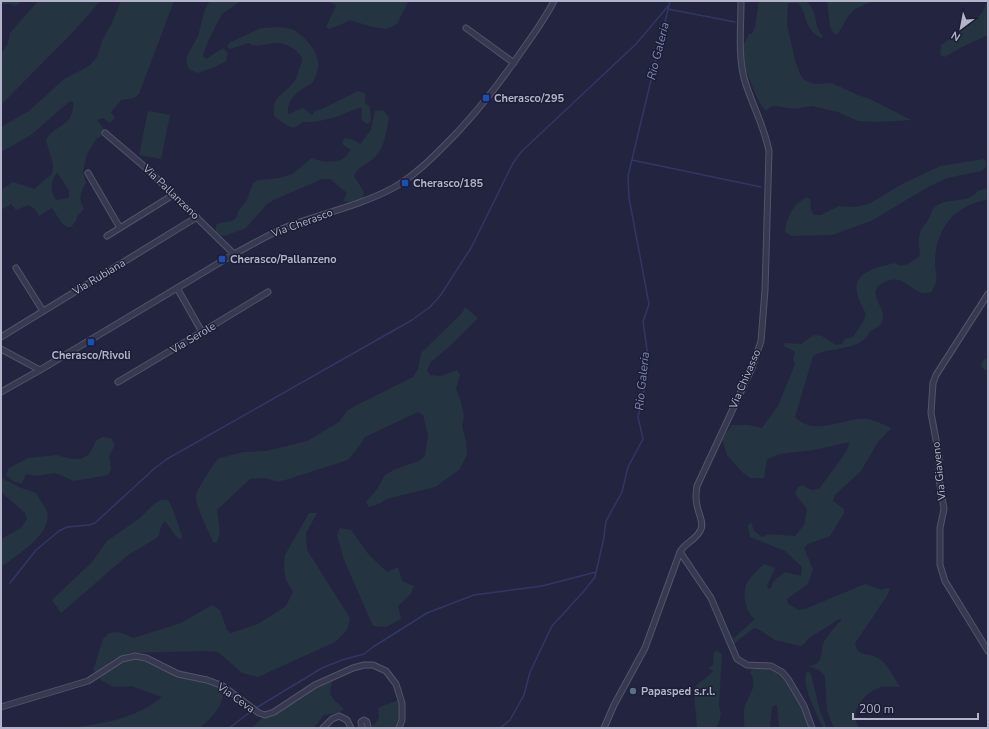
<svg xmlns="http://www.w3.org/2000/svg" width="989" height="729" viewBox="0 0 989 729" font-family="'Nunito Sans',sans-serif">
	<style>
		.green { fill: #253441; fill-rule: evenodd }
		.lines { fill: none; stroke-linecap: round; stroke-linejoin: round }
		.stream { stroke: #323664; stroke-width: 1.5 }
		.minor-casing { stroke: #52546a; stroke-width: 7 }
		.minor { stroke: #373950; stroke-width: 5 }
		.transit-dot { fill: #1a4fb4; stroke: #1c1e35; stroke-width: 1.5 }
		.service-dot { fill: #5c6f8a; stroke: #1c1e35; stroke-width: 1.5 }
		.labels { text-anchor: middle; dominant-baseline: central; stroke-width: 3; stroke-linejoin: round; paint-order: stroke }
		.poi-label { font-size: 11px; font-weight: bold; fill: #b3b4ca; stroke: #1c1e35; text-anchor: start }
		.street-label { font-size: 11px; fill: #b3b4ca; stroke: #1c1e35 }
		.water-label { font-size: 12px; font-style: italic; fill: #8085b8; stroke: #1c1e35 }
	</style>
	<rect width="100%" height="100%" fill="#232540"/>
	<path class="green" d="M 1,1 L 21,1 L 19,4 L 14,6 L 11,4 L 1,4 Z
		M 38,1 L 100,1 L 76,29 L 1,105 L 1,54 L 8,43 L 10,33 Z
		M 121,1 L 174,1 L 139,94 L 134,98 L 121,100 L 111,112 L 115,118 L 110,123 L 103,118 L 97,120 L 104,129 L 104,135 L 96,139 L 87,154 L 83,171 L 86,183 C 80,193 78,198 84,209 L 77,216 L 76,221 L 71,227 L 67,227 L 61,222 L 52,208 L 39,216 L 35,209 L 29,205 L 16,210 L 11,204 L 1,210 L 1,190 L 13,182 L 34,189 L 52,174 L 53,165 L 46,140 C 55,123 74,128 73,102 L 70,101 L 31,135 L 1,152 L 1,127 L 29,111 L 64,79 L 89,66 L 97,57 L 102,41 L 111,25 ZM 57,172 L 69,191 L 69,198 L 56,200 C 49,191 51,181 57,172 Z
		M 210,1 L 241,1 L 222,14 L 209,39 L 203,55 L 206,59 L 223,48 L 228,53 L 226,61 L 215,67 L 197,73 L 189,69 L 186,62 L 187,56 L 198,36 L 205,9 Z
		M 328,1 L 405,1 L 408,2 L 397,24 L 386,29 L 372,27 L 350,20 L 342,24 L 329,29 L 326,27 L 336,6 L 334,4 Z
		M 759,1 L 806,1 C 820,13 812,25 823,36 L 821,38 C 819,36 815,35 813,32 C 804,24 807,13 798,3 L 788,3 L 787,25 L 795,60 L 800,74 L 804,80 L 814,84 L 832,83 L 858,95 L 870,99 L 911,120 L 876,122 L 858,121 L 838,112 L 812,106 L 795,109 L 776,106 L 770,107 L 766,111 L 759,102 L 746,71 L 743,46 L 749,34 L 752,34 L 755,27 Z
		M 827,1 L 873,1 L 855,9 L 849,15 L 838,34 L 834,34 L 830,27 Z
		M 987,1 L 988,1 L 988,35 L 960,48 L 945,57 L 940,55 L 941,45 L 971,24 L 982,13 Z
		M 279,27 C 284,28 290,28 294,30 C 299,33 303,37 306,40 C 319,53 322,66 313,82 C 311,84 308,86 305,87 C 295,93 287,101 288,114 L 303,108 L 312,115 L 315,111 L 322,109 L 358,91 L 365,93 L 365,103 L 370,107 L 371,121 L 367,124 L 361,119 L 362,112 L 361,107 L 336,117 L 315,122 L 303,122 L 294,128 L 286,125 L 274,116 C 272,95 282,96 293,83 C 296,80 298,73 299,69 C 300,66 302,63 302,60 C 301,50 284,42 275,43 C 265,43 258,49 248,43 L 231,49 L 227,47 L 229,43 L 261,28 Z
		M 383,110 L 389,118 C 386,132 385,147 375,157 C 367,165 359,165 354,176 L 364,192 L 363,198 L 348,202 L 343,201 L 347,193 L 330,179 L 322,179 L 276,199 L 267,204 L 246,228 L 227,235 L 221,236 L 216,232 L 216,225 L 220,223 L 232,221 L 236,218 L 239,210 L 246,202 L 253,183 L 258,180 L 279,178 L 292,174 L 312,158 C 321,162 335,164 344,158 C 346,156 349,152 351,150 L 342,144 L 344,138 L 352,139 L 360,144 L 371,130 L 375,111 Z
		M 148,111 L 170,115 L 161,159 L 139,155 Z
		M 984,159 L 986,162 L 987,166 L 981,171 L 947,178 L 928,187 L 871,221 L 832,235 L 791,236 L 785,232 C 786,218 793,204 807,197 L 810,199 L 811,209 L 814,215 L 821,215 L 839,206 L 855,207 L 869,204 L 902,184 L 940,166 Z
		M 988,188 L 988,199 C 982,201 976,202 970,205 C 947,214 935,238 935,262 C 935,276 940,279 931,292 C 913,298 907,273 887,281 C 859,292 893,310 880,325 C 878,328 873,329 870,332 C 868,335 865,339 862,341 C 851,350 826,348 813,356 L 795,417 C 816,438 842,417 867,419 C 875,420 884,425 891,428 L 878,442 L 861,471 L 835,495 L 833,501 L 844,509 L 844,513 L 830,536 L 808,544 L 804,548 L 813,569 L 808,584 L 787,599 L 788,604 L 799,610 L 805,609 L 865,584 L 881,590 L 887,588 L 890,589 L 887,596 L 855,643 C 858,658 866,652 876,657 C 887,662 894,678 900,687 C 895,687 887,686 881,687 C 865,692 848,711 859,728 L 834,728 L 827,711 L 825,676 L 819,670 L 808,666 C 827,664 818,651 825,640 C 829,633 836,626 841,620 L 841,618 L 809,638 L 804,644 L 800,646 L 775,640 L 758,629 L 754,628 L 737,641 L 735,644 L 733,643 L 718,608 L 719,608 L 732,637 L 734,638 L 754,620 L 754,618 C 745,612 742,592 747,583 C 751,576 759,569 764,564 L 775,568 L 767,586 L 768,589 L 771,588 C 773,578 779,578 785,572 L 801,576 L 802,567 L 785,551 L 750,537 L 748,526 L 751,522 L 754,531 L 762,537 L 770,534 L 795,536 L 804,525 L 807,509 L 795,494 L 798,487 L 803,485 L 811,490 L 819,489 L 846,452 L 850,442 L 814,450 L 780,454 L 767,459 L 764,478 L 750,478 L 742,472 L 727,455 L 722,439 L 732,425 L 748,425 L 762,428 L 778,406 L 795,364 L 793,359 L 795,352 L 784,346 L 785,343 L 801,344 L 814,335 L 822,336 L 836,345 L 842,344 L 845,339 L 853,337 L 863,322 L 866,314 C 863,308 859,302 858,296 C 850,272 877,268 894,263 C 905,269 912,262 920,255 C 919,246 917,236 922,228 C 924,225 927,223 928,220 C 930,217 931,212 933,209 C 945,195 967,206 978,191 Z
		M 465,307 L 478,318 L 450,346 L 431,362 L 427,370 L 430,375 L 441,376 L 457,370 L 460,375 L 456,389 L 461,402 L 464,416 L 462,426 L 466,441 L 467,455 L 459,470 L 435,487 L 386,499 L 381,503 L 369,507 L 366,502 L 378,488 L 385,475 L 393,470 L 419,461 L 425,456 L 428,435 L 423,415 L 418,412 L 365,437 L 360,445 L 348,460 L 279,482 L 264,478 L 250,479 L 217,510 L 220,532 L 217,543 L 213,542 C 209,532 194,503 196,495 C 197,489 214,463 219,458 L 244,452 L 266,451 L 307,441 L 339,422 L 347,411 L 353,407 L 413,377 L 418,369 L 421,353 L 462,313 Z
		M 988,357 L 988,370 L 985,370 L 981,366 L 983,360 Z
		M 102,437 L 111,438 L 115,445 L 109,456 L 111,469 L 108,475 L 74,481 L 55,473 L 37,476 L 26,474 L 22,483 L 14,482 L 6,475 L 9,468 L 28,458 L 56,455 L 73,459 L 81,459 L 89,454 L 96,441 Z
		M 1,478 L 24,489 L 36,493 C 39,499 45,506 47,512 C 53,534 16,556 1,567 L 1,539 L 21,528 L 27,519 L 25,513 L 1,492 Z
		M 161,500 L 168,500 L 172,507 L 182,536 L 181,540 L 175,535 L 165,521 L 161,526 L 159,535 L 155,539 L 128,555 L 61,613 L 52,600 L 92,562 L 107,541 L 140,518 L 154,504 Z
		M 309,513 L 317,513 L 306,533 L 307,550 L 350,618 L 347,630 L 335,642 L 258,677 L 242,673 L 218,652 L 204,651 L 129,653 L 114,659 L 97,672 L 93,671 L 103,639 L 109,633 L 119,632 L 133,638 L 181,623 L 212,605 L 220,610 L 227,630 L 231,633 L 258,624 L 286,606 L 293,592 L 286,580 L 284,570 L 285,555 Z
		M 340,528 L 351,530 L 369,555 L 387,572 L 398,567 L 402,581 L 414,586 L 411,594 L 398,606 L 401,619 L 386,627 L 373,626 L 344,560 L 337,535 Z
		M 717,651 L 722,654 L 719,705 L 721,715 L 717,728 L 697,728 C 697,718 692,694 696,686 C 700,680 708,678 713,671 L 708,668 L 713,665 L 714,652 Z
		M 136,658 C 151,663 164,672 179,677 C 194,682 211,682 224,691 C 222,707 212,718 200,728 L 72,728 L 75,727 C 105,724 138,717 162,697 L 131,686 L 114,687 L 99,679 C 109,668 122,662 136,658 Z
		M 753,668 C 759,668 768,667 774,670 C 792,679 803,710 808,728 L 779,728 L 777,706 L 775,705 L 772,707 L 770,728 L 744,728 C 745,722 743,714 744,709 C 748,694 759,688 750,672 Z
		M 808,671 L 811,674 L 820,711 L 827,728 L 823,728 C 817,713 802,688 806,673 Z
		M 333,681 C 326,696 333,699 344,709 L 338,713 L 324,715 L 314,728 L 252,728 L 262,718 L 273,716 L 315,687 Z
		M 399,700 L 400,712 L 396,728 L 364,728 L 375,724 L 379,717 L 378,708 Z"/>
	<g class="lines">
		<path class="stream" d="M 668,9 L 735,22
			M 632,160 L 761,187
			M 10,583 L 36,550 L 59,531 L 67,527 L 89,525 L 95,523 L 155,468 L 167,459 L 412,320 L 430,307 L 440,296 L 471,248 L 513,163 L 521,152 L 636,44 L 669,5
			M 256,708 L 322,668 L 342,660 L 364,654 L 373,647 L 427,613 L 474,595 L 542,586 L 596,572
			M 229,728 L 253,710
			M 500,728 L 510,720 L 524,695 L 530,672 L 552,626 L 584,591 L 595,577 L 604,537 L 606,521 L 622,492 L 628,467 L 643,439 L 638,417 L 644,390 L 648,356 L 643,322 L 649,304 L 629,198 L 628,176 L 670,1"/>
		<defs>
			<path id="minor" d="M 466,28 L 514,63
				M 105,133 L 146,168 L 234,254
				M 88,173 L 120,228
				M 107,236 L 173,195
				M 16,268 L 43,311
				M 177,288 L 202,332
				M 988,294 L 936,375 L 933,383 L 931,413 L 939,456 L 939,479 L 944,509 L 940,528 L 940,565 L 945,581 L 988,651
				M 1,337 L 197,217
				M 1,349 L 40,370
				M 118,382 L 202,332 L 268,292
				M 1,392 L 40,370 L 234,254 C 253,244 271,233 291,225 C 325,213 361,205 393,188 C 411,178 426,164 440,150 C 471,120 497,87 521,52 C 533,35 545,19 554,1
				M 680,552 L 711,598 L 737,659 L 747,665 L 771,666 L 782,672 L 788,679 L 804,706 L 812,728
				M 1,707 L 88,681 L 122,659 L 135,656 L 146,658 L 178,674 L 207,680 L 223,686 L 259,713 L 265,715 L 274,712 L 315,685 L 353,668 L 364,665 L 373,665 L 386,671 L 396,684 L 402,703 L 402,720 L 399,728
				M 323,728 L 332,719 L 339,716 L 347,720 L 351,728
				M 362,728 L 361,722 L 364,720 L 367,722 L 368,728
				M 604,728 L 614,705 L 645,648 L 680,552 C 685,542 697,540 701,529 C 704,522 698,513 697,505 C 695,499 696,493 697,486 L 752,368 L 761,341 L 765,290 L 769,151 C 764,125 751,103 744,78 C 738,54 741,26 741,1"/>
		</defs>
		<use href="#minor" class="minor-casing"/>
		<use href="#minor" class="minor"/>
	</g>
	<g class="transit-dot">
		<rect x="482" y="94" width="8" height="8" rx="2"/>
		<rect x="401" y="179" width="8" height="8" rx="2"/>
		<rect x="218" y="255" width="8" height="8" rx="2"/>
		<rect x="87" y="338" width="8" height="8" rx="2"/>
	</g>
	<circle class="service-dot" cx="633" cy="691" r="4"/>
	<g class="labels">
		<g class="poi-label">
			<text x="494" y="98">Cherasco/295</text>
			<text x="413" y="183">Cherasco/185</text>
			<text x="230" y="259">Cherasco/Pallanzeno</text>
			<text x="91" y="355" text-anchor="middle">Cherasco/Rivoli</text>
			<text x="641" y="691">Papasped s.r.l.</text>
		</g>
		<g class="street-label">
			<text transform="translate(171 192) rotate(44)">Via Pallanzeno</text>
			<text transform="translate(302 223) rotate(-20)">Via Cherasco</text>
			<text transform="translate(99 277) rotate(-31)">Via Rubiana</text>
			<text transform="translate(193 338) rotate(-31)">Via Serole</text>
			<text transform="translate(745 379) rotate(-67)">Via Chivasso</text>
			<text transform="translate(939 471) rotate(-96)">Via Giaveno</text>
			<text transform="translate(236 698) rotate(35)">Via Ceva</text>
		</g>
		<g class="water-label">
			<text transform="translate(658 51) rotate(-76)">Rio Galeria</text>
			<text transform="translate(642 381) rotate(-84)">Rio Galeria</text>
		</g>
	</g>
	<rect width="989" height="729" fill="none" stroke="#b3b4ca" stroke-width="4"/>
	<g transform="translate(961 28) rotate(212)" stroke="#1c1e35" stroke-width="3" paint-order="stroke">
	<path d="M0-3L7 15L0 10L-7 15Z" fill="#b3b4ca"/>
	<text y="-6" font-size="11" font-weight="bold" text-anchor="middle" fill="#b3b4ca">N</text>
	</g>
	<path d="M853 713v6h125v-6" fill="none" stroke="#b3b4ca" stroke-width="2"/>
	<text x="859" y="713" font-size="12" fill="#b3b4ca" stroke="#1c1e35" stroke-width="3" paint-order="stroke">200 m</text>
</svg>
